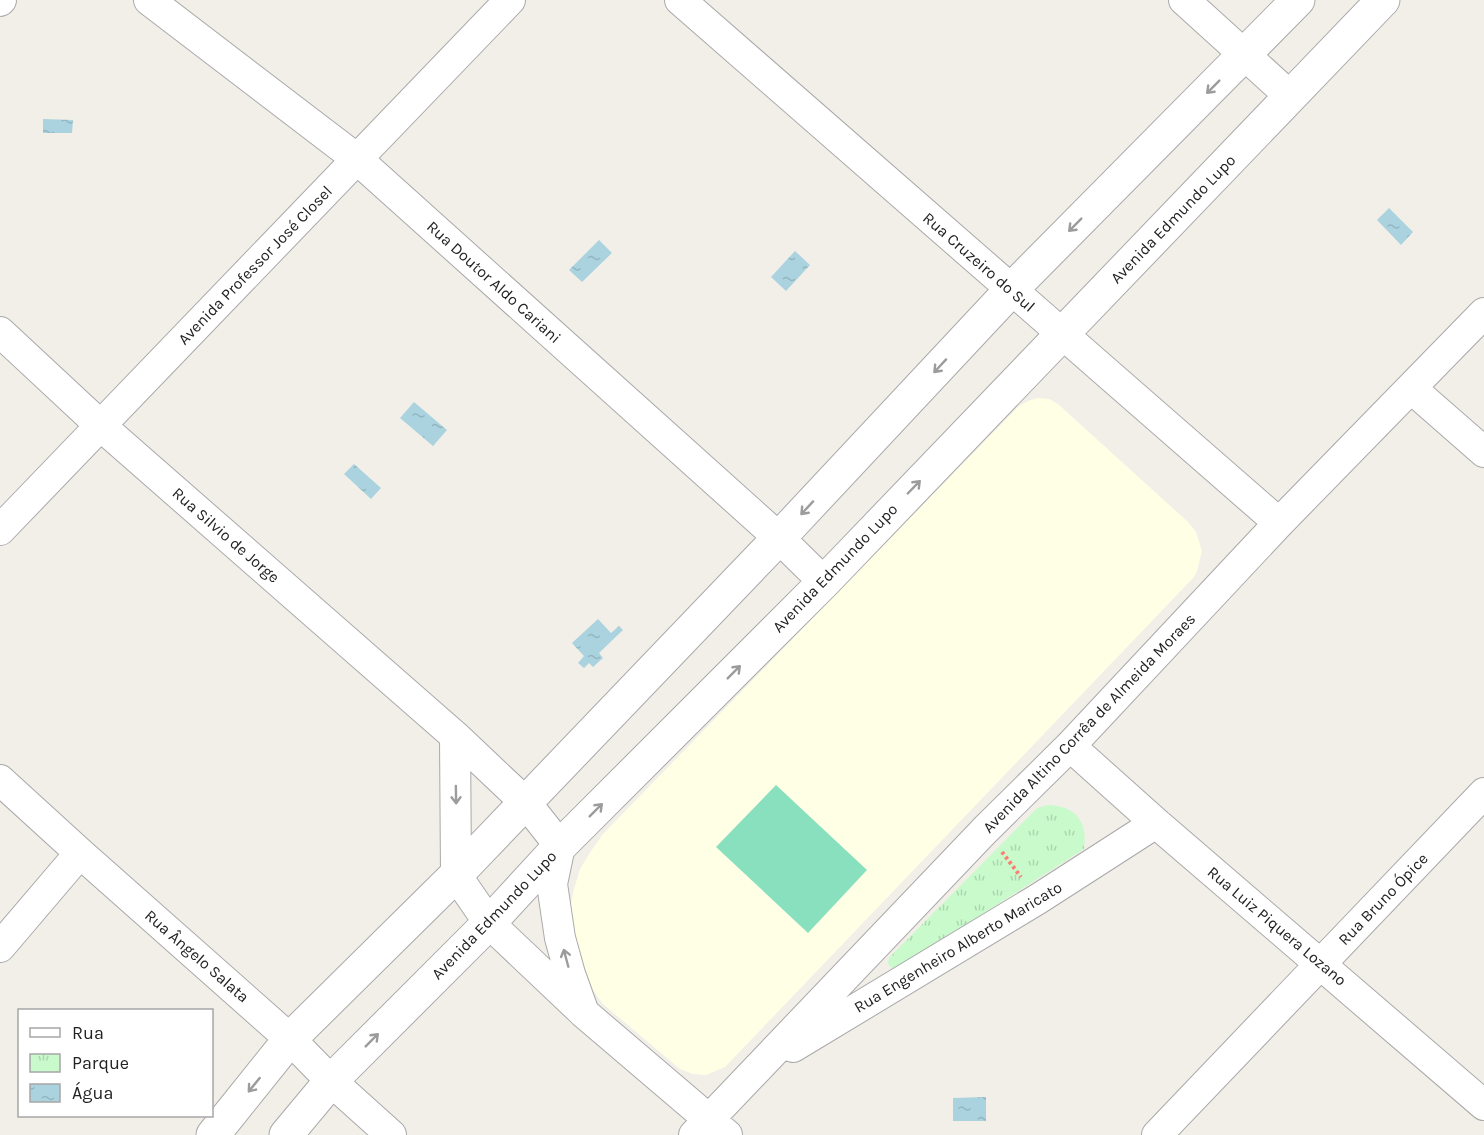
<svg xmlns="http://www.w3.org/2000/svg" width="1484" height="1135" viewBox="0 0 1484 1135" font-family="Karla,sans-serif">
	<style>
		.education { fill: #ffffe5 }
		.park { fill: url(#park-tufts) }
		.pitch { fill: #88e0be }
		.water { fill: url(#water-ripples) }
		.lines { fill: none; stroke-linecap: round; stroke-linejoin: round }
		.minor-casing { stroke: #a9a9a9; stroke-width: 32 }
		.tertiary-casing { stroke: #a9a9a9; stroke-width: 35 }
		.path { stroke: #fa8072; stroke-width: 4; stroke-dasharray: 3 3; stroke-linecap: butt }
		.minor { stroke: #fff; stroke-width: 30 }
		.tertiary { stroke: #fff; stroke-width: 33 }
		.oneway { stroke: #9c9c9c }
		.labels { text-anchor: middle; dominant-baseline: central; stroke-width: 4.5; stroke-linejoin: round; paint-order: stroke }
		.street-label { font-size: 16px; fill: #222; stroke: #fff }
	</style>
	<defs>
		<pattern id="park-tufts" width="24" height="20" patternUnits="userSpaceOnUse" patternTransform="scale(1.5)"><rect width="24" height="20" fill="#c8facc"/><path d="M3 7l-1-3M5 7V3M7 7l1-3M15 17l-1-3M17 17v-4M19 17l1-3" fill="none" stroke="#acd6af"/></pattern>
		<pattern id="water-ripples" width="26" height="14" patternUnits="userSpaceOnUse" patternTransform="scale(1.5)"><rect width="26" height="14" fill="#aad3df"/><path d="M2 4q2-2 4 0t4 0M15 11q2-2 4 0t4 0" fill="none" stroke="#92b5bf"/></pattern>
	</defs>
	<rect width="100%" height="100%" fill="#f2efe9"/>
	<path class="education" d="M 1038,398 L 1049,399 L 1058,404 L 1188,522 L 1196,532 L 1202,551 L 1197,571 L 1194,577 L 725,1067 L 706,1075 L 693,1074 L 680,1069 L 603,1004 L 591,988 L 574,951 L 570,909 L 574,889 L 580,869 L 591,851 L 603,834 L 1019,406 L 1028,401 Z"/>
	<path class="park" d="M 1048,805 C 1076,806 1088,822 1084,849 L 898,968 L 892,968 L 888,964 L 889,958 L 1037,808 Z"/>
	<path class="pitch" d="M 776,785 L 867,870 L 808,933 L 716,847 Z"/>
	<path class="water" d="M 43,119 L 73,120 L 72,133 L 43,133 Z
		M 1389,208 L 1413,232 L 1401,245 L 1377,220 Z
		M 599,240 L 612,253 L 582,282 L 569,270 Z
		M 795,251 L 810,265 L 786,291 L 771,277 Z
		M 414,402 L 447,430 L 433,446 L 400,418 Z
		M 354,464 L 381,488 L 371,499 L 344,474 Z
		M 598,619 L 611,633 L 619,626 L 623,630 L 599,653 L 603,658 L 593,667 L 589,663 L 584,668 L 578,663 L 584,656 L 572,643 Z
		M 986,1097 L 986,1121 L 953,1121 L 953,1098 Z"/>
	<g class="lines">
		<defs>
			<path id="minor" d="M 149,0 L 357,159 L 779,538 L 824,582
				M 680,0 L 1279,523
				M 1184,0 L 1291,97
				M 0,1 L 1,0
				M 0,332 L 101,426 L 455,736 L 526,803 L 560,846 L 552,884 L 560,938 L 570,974 L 584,1013
				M 1412,389 L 1484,452
				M 0,530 L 510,0
				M 455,736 L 456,875 L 489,923 L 584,1013 L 727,1135
				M 1070,746 L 1156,823 L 1484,1105
				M 0,780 L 80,853 L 290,1039 L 331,1081 L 391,1135
				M 0,947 L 80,853
				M 793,1047 L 1038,899 L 1156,823
				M 694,1135 L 985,830 L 1070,746 L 1279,523 L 1484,313
				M 1157,1135 L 1484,793"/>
			<path id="tertiary" d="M 213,1135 L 290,1039 L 456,875 L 779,538 L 1011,290 L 1298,0
				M 286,1135 L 331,1081 L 489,923 L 560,846 L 824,582 L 1383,0"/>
		</defs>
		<use href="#minor" class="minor-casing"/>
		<use href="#tertiary" class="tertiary-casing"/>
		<path class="path" d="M 1002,852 L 1021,877"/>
		<use href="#minor" class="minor"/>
		<use href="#tertiary" class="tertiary"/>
	</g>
	<defs><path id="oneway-shaft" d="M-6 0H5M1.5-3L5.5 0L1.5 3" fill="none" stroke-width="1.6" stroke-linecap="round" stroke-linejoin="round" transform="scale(1.5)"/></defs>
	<g class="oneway">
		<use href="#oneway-shaft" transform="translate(1213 87) rotate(135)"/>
		<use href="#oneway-shaft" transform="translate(1075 225) rotate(135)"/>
		<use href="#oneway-shaft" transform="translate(940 366) rotate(133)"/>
		<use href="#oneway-shaft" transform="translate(914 487) rotate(-46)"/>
		<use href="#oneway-shaft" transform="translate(807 508) rotate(133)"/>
		<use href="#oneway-shaft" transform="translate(734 672) rotate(-45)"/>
		<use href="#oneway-shaft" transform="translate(456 795) rotate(89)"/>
		<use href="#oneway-shaft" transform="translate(596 810) rotate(-45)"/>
		<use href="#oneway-shaft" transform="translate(566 958) rotate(-105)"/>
		<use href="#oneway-shaft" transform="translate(372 1040) rotate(-45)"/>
		<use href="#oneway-shaft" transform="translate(254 1085) rotate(129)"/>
	</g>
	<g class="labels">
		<g class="street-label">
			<text transform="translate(1173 219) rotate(-46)">Avenida Edmundo Lupo</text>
			<text transform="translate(979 262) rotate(41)">Rua Cruzeiro do Sul</text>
			<text transform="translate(255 265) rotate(-46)">Avenida Professor José Closel</text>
			<text transform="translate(494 282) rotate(42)">Rua Doutor Aldo Cariani</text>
			<text transform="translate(226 535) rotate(41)">Rua Silvio de Jorge</text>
			<text transform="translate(835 568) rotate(-46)">Avenida Edmundo Lupo</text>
			<text transform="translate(1089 723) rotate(-46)">Avenida Altino Corrêa de Almeida Moraes</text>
			<text transform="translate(1383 899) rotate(-46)">Rua Bruno Ópice</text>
			<text transform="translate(494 915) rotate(-46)">Avenida Edmundo Lupo</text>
			<text transform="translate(1277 926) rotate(40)">Rua Luiz Piquera Lozano</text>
			<text transform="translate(958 947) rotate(-31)">Rua Engenheiro Alberto Maricato</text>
			<text transform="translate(197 956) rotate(41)">Rua Ângelo Salata</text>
		</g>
	</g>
	<rect x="18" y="1009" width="195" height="108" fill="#ffffff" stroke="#a7a7a7" stroke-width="1.5"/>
	<rect x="30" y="1028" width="30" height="9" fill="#ffffff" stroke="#a7a7a7" stroke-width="1.5"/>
	<text x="72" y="1039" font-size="18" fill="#222222">Rua</text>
	<rect x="30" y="1054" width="30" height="18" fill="url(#park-tufts)" stroke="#a7a7a7" stroke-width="1.5"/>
	<text x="72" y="1069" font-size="18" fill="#222222">Parque</text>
	<rect x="30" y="1084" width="30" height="18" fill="url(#water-ripples)" stroke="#a7a7a7" stroke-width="1.5"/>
	<text x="72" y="1099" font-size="18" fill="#222222">Água</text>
</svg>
